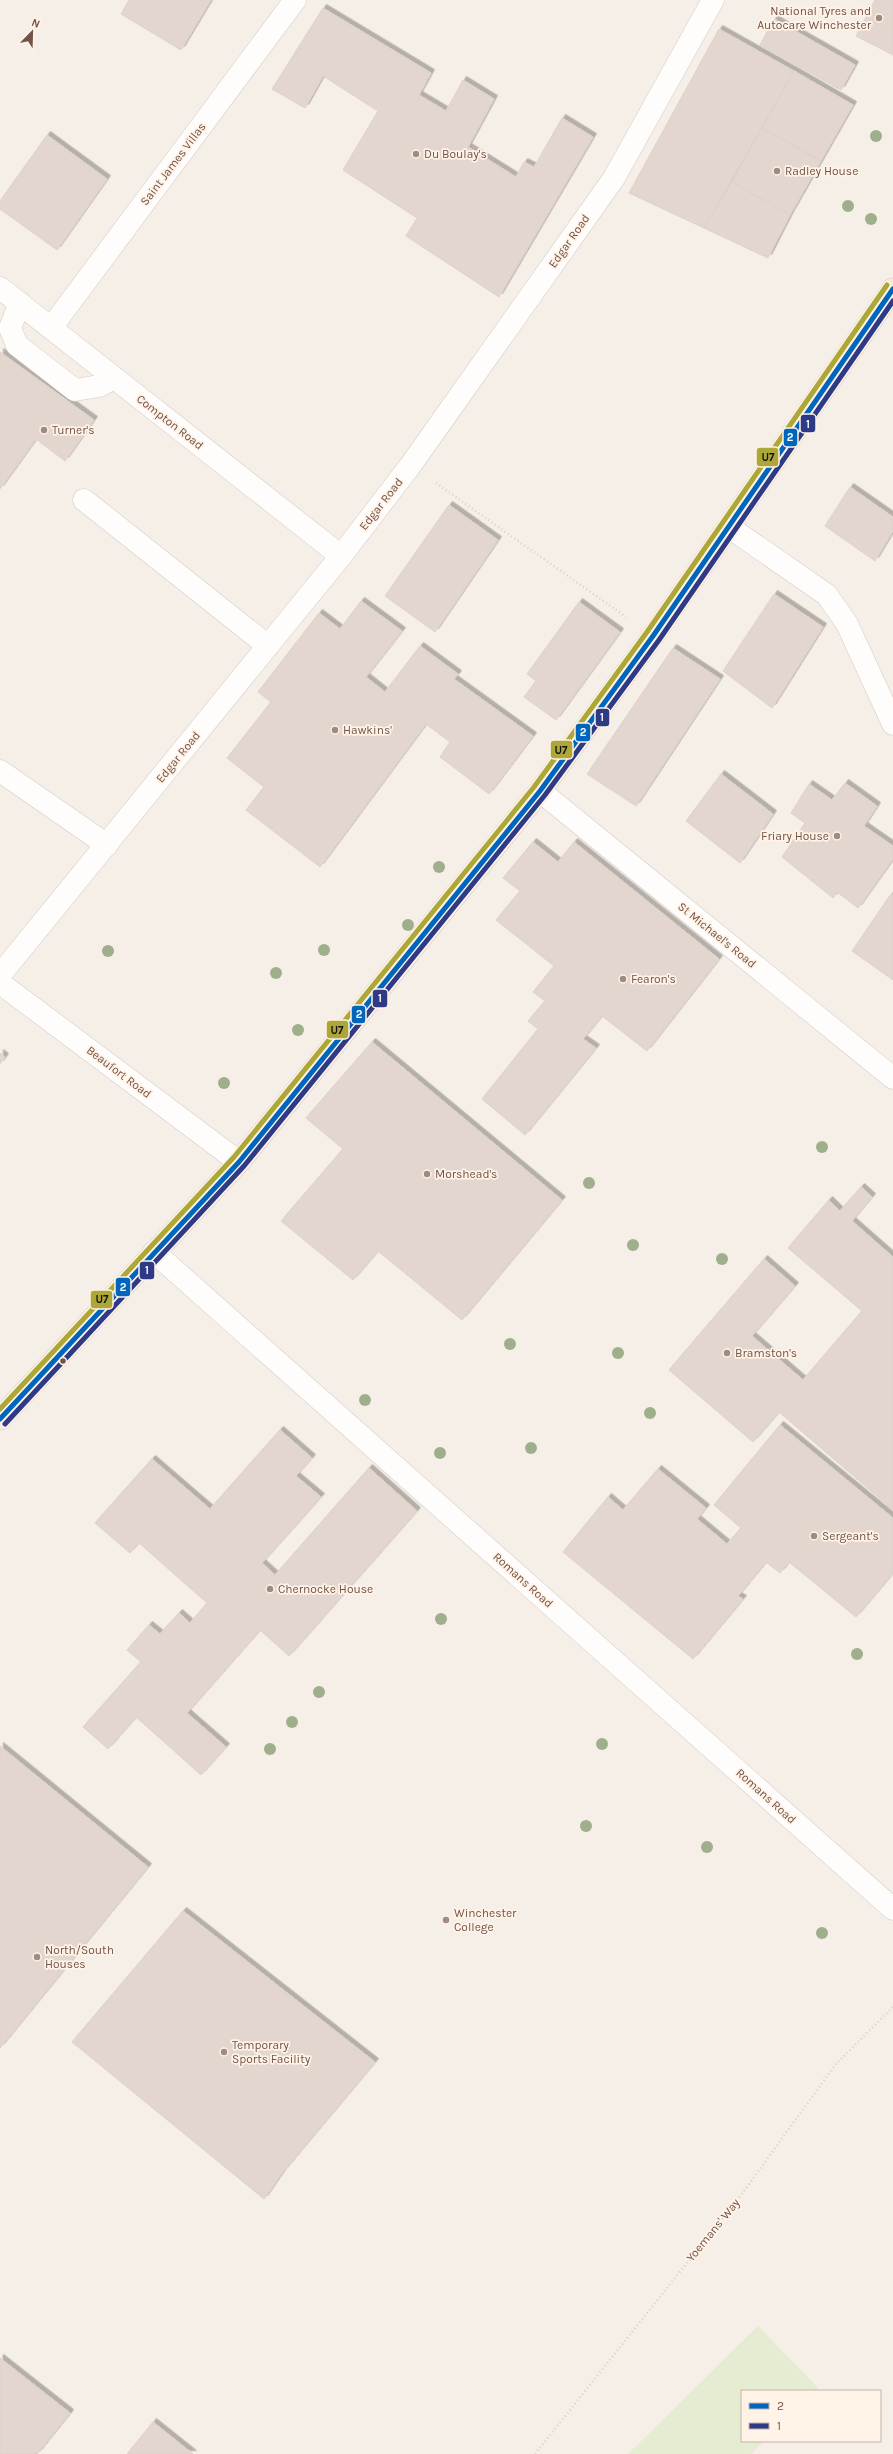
<svg xmlns="http://www.w3.org/2000/svg" width="893" height="2454" viewBox="0 0 893 2454" font-family="Karla,sans-serif">
	<style>
		.green { fill: #e4ecd2 }
		.building { fill: #e2d6cf; stroke: #dfd1c9; filter: url(#shadow) }
		.lines { fill: none; stroke-linecap: round; stroke-linejoin: round }
		.minor-casing { stroke: #d4cac5; stroke-width: 23 }
		.major-casing { stroke: #d5cac4; stroke-width: 23 }
		.path { stroke: #d9cfcc; stroke-width: 2.5; stroke-dasharray: 1 3; stroke-linecap: butt }
		.minor { stroke: #fefdfb; stroke-width: 22 }
		.major { stroke: #f2ebe4; stroke-width: 22 }
		.bus-1-casing { stroke: #fff3e7; stroke-width: 8 }
		.bus-2-casing { stroke: #fff3e7; stroke-width: 8 }
		.bus-3-casing { stroke: #fff3e7; stroke-width: 8 }
		.bus-1 { stroke: #0065bd; stroke-width: 5 }
		.bus-2 { stroke: #2e3a86; stroke-width: 5 }
		.bus-3 { stroke: #aca736; stroke-width: 5 }
		.tree { fill: #9fae8b }
		.poi-dot { fill: #a18a80; stroke: #fff3e7; stroke-width: 1.5 }
		.bus-dot { fill: #735348; stroke: #fff3e7; stroke-width: 1.5 }
		.labels { text-anchor: middle; dominant-baseline: central; stroke-width: 3.5; stroke-linejoin: round; paint-order: stroke }
		.poi-label { font-size: 12px; fill: #735348; stroke: #fff3e7; text-anchor: start }
		.street-label { font-size: 12px; fill: #735348; stroke: #fff3e7 }
		.line-badge { stroke: #fff3e7; stroke-width: 1.5 }
		.badge-label { font-size: 11px; text-anchor: middle; font-weight: bold; fill: #fff }
		.pale-badge-label { font-size: 11px; text-anchor: middle; font-weight: bold; fill: #111 }
	</style>
	<defs>
		<filter id="shadow"><feDropShadow dx="3.5" dy="-3.5" stdDeviation="0" flood-color="#0004"/></filter>
	</defs>
	<rect width="100%" height="100%" fill="#f6efe7"/>
	<path class="green" d="M 758,2326 L 818,2388 L 815,2391 L 742,2391 L 742,2441 L 764,2441 L 751,2454 L 628,2454 Z"/>
	<path class="building" d="M 129,0 L 211,0 L 181,50 L 121,14 Z
		M 875,0 L 893,0 L 893,55 L 856,36 Z
		M 323,8 L 431,73 L 419,95 L 446,111 L 463,80 L 494,99 L 468,147 L 516,177 L 524,162 L 534,167 L 562,118 L 593,137 L 499,297 L 406,236 L 417,218 L 343,170 L 378,111 L 323,76 L 305,108 L 272,89 Z
		M 774,19 L 855,65 L 841,90 L 760,45 Z
		M 719,29 L 794,71 L 704,228 L 629,193 Z
		M 794,71 L 853,105 L 821,161 L 762,128 Z
		M 762,128 L 821,161 L 790,215 L 732,182 Z
		M 47,135 L 107,179 L 57,250 L 0,209 L 0,201 Z
		M 732,182 L 790,215 L 768,258 L 704,228 Z
		M 0,352 L 94,420 L 65,461 L 36,439 L 0,489 Z
		M 850,487 L 893,517 L 893,531 L 875,561 L 825,526 Z
		M 449,505 L 498,540 L 435,632 L 385,596 Z
		M 774,594 L 823,627 L 772,708 L 723,671 Z
		M 361,601 L 402,631 L 366,677 L 385,692 L 420,646 L 458,674 L 454,679 L 533,736 L 489,794 L 440,757 L 450,742 L 426,724 L 320,867 L 246,810 L 264,787 L 227,758 L 271,702 L 258,692 L 319,613 L 340,629 Z
		M 579,602 L 620,632 L 556,720 L 524,697 L 536,681 L 527,674 Z
		M 673,648 L 720,679 L 636,806 L 587,774 Z
		M 721,774 L 773,814 L 740,863 L 686,821 Z
		M 845,783 L 877,806 L 864,826 L 893,846 L 893,859 L 858,908 L 837,892 L 833,898 L 782,857 L 805,823 L 791,813 L 809,784 L 832,800 Z
		M 533,842 L 558,862 L 574,842 L 719,959 L 647,1051 L 602,1016 L 583,1039 L 596,1048 L 525,1135 L 482,1099 L 538,1029 L 528,1021 L 545,1001 L 533,992 L 554,966 L 496,920 L 520,891 L 503,878 Z
		M 891,894 L 893,895 L 893,980 L 852,951 Z
		M 372,1042 L 562,1200 L 462,1320 L 378,1251 L 353,1280 L 281,1221 L 343,1149 L 306,1118 Z
		M 0,1053 L 5,1057 L 0,1064 Z
		M 861,1187 L 872,1197 L 852,1221 L 893,1257 L 893,1510 L 779,1412 L 753,1442 L 669,1370 L 764,1259 L 795,1286 L 752,1336 L 803,1380 L 862,1311 L 788,1248 L 829,1200 L 840,1211 Z
		M 780,1425 L 893,1518 L 893,1573 L 856,1617 L 789,1562 L 780,1573 L 766,1562 L 738,1596 L 743,1599 L 693,1659 L 563,1552 L 608,1497 L 623,1510 L 658,1469 L 706,1508 L 697,1519 L 727,1544 L 741,1528 L 714,1505 Z
		M 280,1430 L 312,1458 L 296,1476 L 321,1497 L 262,1563 L 275,1575 L 369,1468 L 417,1511 L 289,1656 L 260,1630 L 187,1713 L 226,1747 L 201,1775 L 136,1717 L 108,1749 L 83,1727 L 141,1662 L 127,1650 L 149,1625 L 160,1634 L 179,1613 L 190,1623 L 207,1603 L 139,1543 L 130,1553 L 95,1523 L 152,1459 L 210,1509 Z
		M 0,1746 L 148,1867 L 0,2048 Z
		M 183,1911 L 375,2062 L 282,2173 L 264,2199 L 72,2042 Z
		M 0,2358 L 70,2413 L 37,2454 L 0,2454 Z
		M 0,2358 L 70,2413 L 37,2454 L 0,2454 Z
		M 153,2422 L 193,2454 L 127,2454 Z"/>
	<g class="lines">
		<defs>
			<path id="minor" d="M 0,288 L 341,556
				M 20,303 L 10,328 L 17,345 L 75,390 L 99,386 L 114,378
				M 51,328 L 295,0
				M 84,500 L 268,646
				M 729,527 L 827,595 L 847,624 L 893,724
				M 0,771 L 107,845
				M 540,791 L 893,1078
				M 0,975 L 341,556 L 410,466 L 614,178 L 713,0
				M 0,983 L 239,1162
				M 154,1252 L 893,1909"/>
			<path id="major" d="M 0,1419 L 239,1162 L 540,791 L 653,636 L 893,289"/>
		</defs>
		<use href="#minor" class="minor-casing"/>
		<use href="#major" class="major-casing"/>
		<path class="path" d="M 436,483 L 626,617
			M 535,2454 L 741,2195 L 836,2064 L 893,2007"/>
		<use href="#minor" class="minor"/>
		<use href="#major" class="major"/>
		<defs>
			<path id="bus-1" d="M 0,1419 L 239,1162 L 540,791 L 653,636 L 893,289"/>
			<path id="bus-2" d="M 5,1424 L 244,1166 L 545,795 L 659,640 L 893,301"/>
			<path id="bus-3" d="M 0,1409 L 234,1157 L 534,787 L 647,632 L 887,285"/>
		</defs>
		<use href="#bus-1" class="bus-1-casing"/>
		<use href="#bus-2" class="bus-2-casing"/>
		<use href="#bus-3" class="bus-3-casing"/>
		<use href="#bus-1" class="bus-1"/>
		<use href="#bus-2" class="bus-2"/>
		<use href="#bus-3" class="bus-3"/>
	</g>
	<g class="tree">
		<circle cx="876" cy="136" r="6"/>
		<circle cx="848" cy="206" r="6"/>
		<circle cx="871" cy="219" r="6"/>
		<circle cx="439" cy="867" r="6"/>
		<circle cx="408" cy="925" r="6"/>
		<circle cx="324" cy="950" r="6"/>
		<circle cx="108" cy="951" r="6"/>
		<circle cx="276" cy="973" r="6"/>
		<circle cx="298" cy="1030" r="6"/>
		<circle cx="224" cy="1083" r="6"/>
		<circle cx="822" cy="1147" r="6"/>
		<circle cx="589" cy="1183" r="6"/>
		<circle cx="633" cy="1245" r="6"/>
		<circle cx="722" cy="1259" r="6"/>
		<circle cx="510" cy="1344" r="6"/>
		<circle cx="618" cy="1353" r="6"/>
		<circle cx="365" cy="1400" r="6"/>
		<circle cx="650" cy="1413" r="6"/>
		<circle cx="531" cy="1448" r="6"/>
		<circle cx="440" cy="1453" r="6"/>
		<circle cx="441" cy="1619" r="6"/>
		<circle cx="857" cy="1654" r="6"/>
		<circle cx="319" cy="1692" r="6"/>
		<circle cx="292" cy="1722" r="6"/>
		<circle cx="602" cy="1744" r="6"/>
		<circle cx="270" cy="1749" r="6"/>
		<circle cx="586" cy="1826" r="6"/>
		<circle cx="707" cy="1847" r="6"/>
		<circle cx="822" cy="1933" r="6"/>
	</g>
	<g class="poi-dot">
		<circle cx="879" cy="18" r="4"/>
		<circle cx="416" cy="154" r="4"/>
		<circle cx="777" cy="171" r="4"/>
		<circle cx="44" cy="430" r="4"/>
		<circle cx="335" cy="730" r="4"/>
		<circle cx="837" cy="836" r="4"/>
		<circle cx="623" cy="979" r="4"/>
		<circle cx="427" cy="1174" r="4"/>
		<circle cx="727" cy="1353" r="4"/>
		<circle cx="814" cy="1536" r="4"/>
		<circle cx="270" cy="1589" r="4"/>
		<circle cx="446" cy="1920" r="4"/>
		<circle cx="37" cy="1957" r="4"/>
		<circle cx="224" cy="2052" r="4"/>
	</g>
	<circle class="bus-dot" cx="63" cy="1361" r="3.5"/>
	<g class="labels">
		<g class="poi-label">
			<text x="871" y="11" text-anchor="end">National Tyres and<tspan x="871" dy="14">Autocare Winchester</tspan></text>
			<text x="424" y="154">Du Boulay's</text>
			<text x="785" y="171">Radley House</text>
			<text x="52" y="430">Turner's</text>
			<text x="343" y="730">Hawkins'</text>
			<text x="829" y="836" text-anchor="end">Friary House</text>
			<text x="631" y="979">Fearon's</text>
			<text x="435" y="1174">Morshead's</text>
			<text x="735" y="1353">Bramston's</text>
			<text x="822" y="1536">Sergeant's</text>
			<text x="278" y="1589">Chernocke House</text>
			<text x="454" y="1913">Winchester<tspan x="454" dy="14">College</tspan></text>
			<text x="45" y="1950">North/South<tspan x="45" dy="14">Houses</tspan></text>
			<text x="232" y="2045">Temporary<tspan x="232" dy="14">Sports Facility</tspan></text>
		</g>
		<g class="street-label">
			<text transform="translate(173 164) rotate(-53)">Saint James Villas</text>
			<text transform="translate(569 241) rotate(-55)">Edgar Road</text>
			<text transform="translate(170 422) rotate(38)">Compton Road</text>
			<text transform="translate(381 504) rotate(-52)">Edgar Road</text>
			<text transform="translate(178 757) rotate(-51)">Edgar Road</text>
			<text transform="translate(717 935) rotate(39)">St Michael's Road</text>
			<text transform="translate(119 1072) rotate(37)">Beaufort Road</text>
			<text transform="translate(523 1580) rotate(42)">Romans Road</text>
			<text transform="translate(766 1796) rotate(42)">Romans Road</text>
			<text transform="translate(713 2230) rotate(-51)">Yoemans' Way</text>
		</g>
	</g>
	<g class="line-badge">
		<rect x="800" y="414" width="16" height="19" rx="4" fill="#2e3a86"/>
		<rect x="783" y="428" width="15" height="19" rx="4" fill="#0065bd"/>
		<rect x="756" y="447" width="23" height="20" rx="4" fill="#aca736"/>
		<rect x="595" y="708" width="15" height="19" rx="4" fill="#2e3a86"/>
		<rect x="575" y="723" width="16" height="19" rx="4" fill="#0065bd"/>
		<rect x="550" y="740" width="23" height="19" rx="4" fill="#aca736"/>
		<rect x="372" y="989" width="16" height="19" rx="4" fill="#2e3a86"/>
		<rect x="351" y="1005" width="15" height="19" rx="4" fill="#0065bd"/>
		<rect x="326" y="1020" width="23" height="19" rx="4" fill="#aca736"/>
		<rect x="139" y="1261" width="16" height="19" rx="4" fill="#2e3a86"/>
		<rect x="115" y="1277" width="16" height="20" rx="4" fill="#0065bd"/>
		<rect x="90" y="1290" width="23" height="19" rx="4" fill="#aca736"/>
	</g>
	<g class="badge-label">
		<text x="808" y="428">1</text>
		<text x="790" y="441">2</text>
		<text x="602" y="721">1</text>
		<text x="583" y="736">2</text>
		<text x="380" y="1002">1</text>
		<text x="359" y="1018">2</text>
		<text x="147" y="1274">1</text>
		<text x="123" y="1291">2</text>
	</g>
	<g class="pale-badge-label">
		<text x="768" y="461">U7</text>
		<text x="561" y="754">U7</text>
		<text x="337" y="1034">U7</text>
		<text x="102" y="1303">U7</text>
	</g>
	<rect x="741" y="2390" width="140" height="52" fill="#fff3e7" stroke="#c7b3a7"/>
	<rect x="749" y="2403" width="20" height="6" fill="#0065bd" stroke="#c7b3a7"/>
	<text x="777" y="2410" font-size="12" fill="#735348">2</text>
	<rect x="749" y="2423" width="20" height="6" fill="#2e3a86" stroke="#c7b3a7"/>
	<text x="777" y="2430" font-size="12" fill="#735348">1</text>
	<g transform="translate(32 32) rotate(23)" stroke="#fff3e7" stroke-width="3" paint-order="stroke">
	<path d="M0-3L7 15L0 10L-7 15Z" fill="#735348"/>
	<text y="-6" font-size="11" font-weight="bold" text-anchor="middle" fill="#735348">N</text>
	</g>
</svg>
